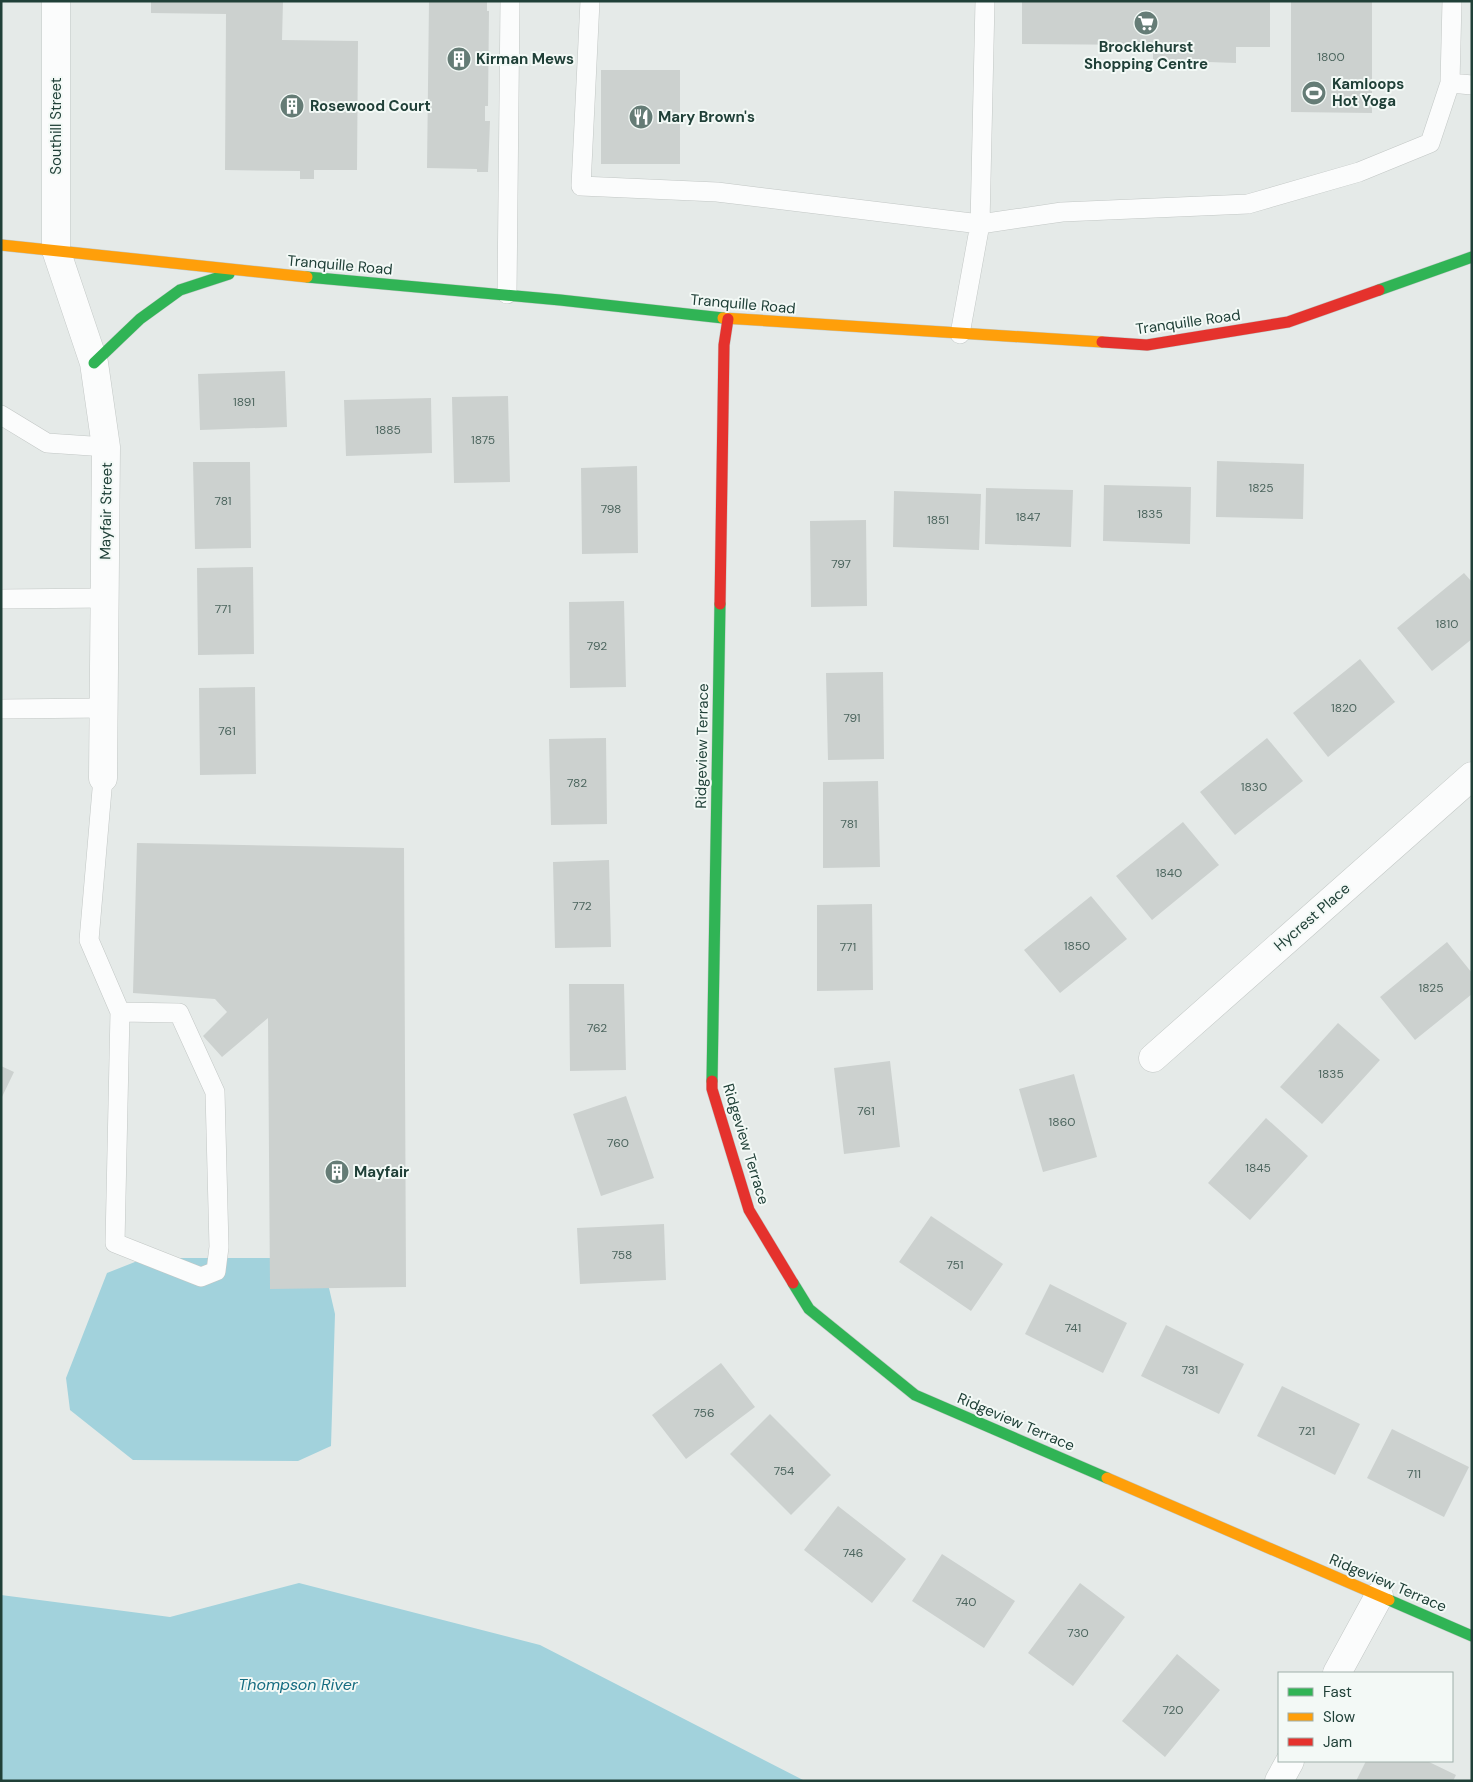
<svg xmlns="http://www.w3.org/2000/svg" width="1473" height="1782" viewBox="0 0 1473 1782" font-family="'DM Sans',sans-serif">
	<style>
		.water { fill: #a2d2dc }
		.building { fill: #ccd1cf }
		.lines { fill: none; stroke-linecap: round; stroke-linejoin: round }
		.lane-casing { stroke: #c2c7c5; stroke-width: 20 }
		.street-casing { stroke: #c2c7c5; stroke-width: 29 }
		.fast-casing { stroke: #c0c8c5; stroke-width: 12 }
		.slow-casing { stroke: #c0c8c5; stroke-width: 12 }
		.jam-casing { stroke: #c0c8c5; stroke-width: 12 }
		.lane { stroke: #fbfcfc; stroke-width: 19 }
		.street { stroke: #fbfcfc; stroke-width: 28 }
		.fast { stroke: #30b455; stroke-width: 11 }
		.slow { stroke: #ff9f0a; stroke-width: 11 }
		.jam { stroke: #e5322d; stroke-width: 11 }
		.labels { text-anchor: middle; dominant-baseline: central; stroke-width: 4; stroke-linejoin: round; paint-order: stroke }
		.number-label { font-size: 12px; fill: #4c655e }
		.poi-label { font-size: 15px; font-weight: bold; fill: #204038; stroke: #f3f9f6; text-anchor: start }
		.street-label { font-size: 15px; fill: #204038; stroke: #f3f9f6 }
		.water-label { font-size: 16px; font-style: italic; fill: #156c81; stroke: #f3f9f6 }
	</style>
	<rect width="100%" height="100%" fill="#e5eae8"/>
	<path class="water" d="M 145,1258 L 273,1258 L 326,1275 L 335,1314 L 331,1446 L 298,1461 L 133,1460 L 70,1410 L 66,1378 L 107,1273 Z
		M 299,1583 L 540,1645 L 805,1781 L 1,1781 L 1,1595 L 170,1617 Z"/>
	<path class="building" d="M 151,1 L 283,1 L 282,40 L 358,41 L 357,170 L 314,170 L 314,179 L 300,179 L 300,171 L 225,170 L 226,14 L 151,13 Z
		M 429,1 L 487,1 L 487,11 L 489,11 L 488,106 L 485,106 L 485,121 L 490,121 L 488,172 L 477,172 L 477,169 L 427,168 Z
		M 1022,1 L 1270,1 L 1270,47 L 1236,47 L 1236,63 L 1153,60 L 1153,45 L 1022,44 Z
		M 1291,1 L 1372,1 L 1372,113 L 1291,112 Z
		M 601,70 L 680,70 L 680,164 L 601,164 Z
		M 285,371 L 287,427 L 200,430 L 198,374 Z
		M 508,396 L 510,482 L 454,483 L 452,397 Z
		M 431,398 L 432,453 L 346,456 L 344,400 Z
		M 1217,461 L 1304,464 L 1303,519 L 1216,517 Z
		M 193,462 L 250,462 L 251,548 L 195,549 Z
		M 637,466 L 638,553 L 582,554 L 581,468 Z
		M 1104,485 L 1191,487 L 1190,544 L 1103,541 Z
		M 986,488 L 1073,490 L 1071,547 L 985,544 Z
		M 894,491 L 981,494 L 979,550 L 893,547 Z
		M 866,520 L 867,606 L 811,607 L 810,521 Z
		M 253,567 L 254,654 L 198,655 L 197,568 Z
		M 1464,573 L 1472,582 L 1472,639 L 1432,671 L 1397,628 Z
		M 624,601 L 626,687 L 570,688 L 569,602 Z
		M 1360,659 L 1395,702 L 1328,757 L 1293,713 Z
		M 883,672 L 884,759 L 828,760 L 826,673 Z
		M 255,687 L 256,774 L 200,775 L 199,688 Z
		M 606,738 L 607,824 L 551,825 L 549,739 Z
		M 1267,738 L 1303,781 L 1235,835 L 1200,792 Z
		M 878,781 L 880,867 L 823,868 L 823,782 Z
		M 1183,822 L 1219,865 L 1152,920 L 1116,876 Z
		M 137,843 L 404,848 L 406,1287 L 270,1289 L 268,1018 L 222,1057 L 203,1036 L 227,1012 L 215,999 L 133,993 Z
		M 609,860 L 611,947 L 555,948 L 553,862 Z
		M 1091,896 L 1127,939 L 1060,993 L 1024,950 Z
		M 872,904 L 873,990 L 817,991 L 817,905 Z
		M 1447,942 L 1472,973 L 1472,994 L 1415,1040 L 1380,997 Z
		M 569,984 L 624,984 L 626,1070 L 570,1071 Z
		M 1338,1023 L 1380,1060 L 1322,1124 L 1280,1087 Z
		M 890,1061 L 900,1147 L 844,1154 L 834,1068 Z
		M 1,1066 L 14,1072 L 1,1099 Z
		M 1074,1074 L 1097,1157 L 1043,1172 L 1019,1089 Z
		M 626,1096 L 654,1178 L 601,1196 L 573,1114 Z
		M 1266,1118 L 1308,1156 L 1250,1220 L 1208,1183 Z
		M 931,1216 L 1003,1264 L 971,1311 L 899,1262 Z
		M 664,1224 L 666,1280 L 580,1284 L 577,1228 Z
		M 1050,1284 L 1127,1323 L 1103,1373 L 1025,1334 Z
		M 1166,1325 L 1244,1364 L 1219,1414 L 1141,1376 Z
		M 721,1363 L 755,1407 L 686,1459 L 652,1415 Z
		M 1282,1386 L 1360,1424 L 1335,1475 L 1257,1436 Z
		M 770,1414 L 831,1475 L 791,1515 L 730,1454 Z
		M 1392,1429 L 1469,1467 L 1444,1517 L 1367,1478 Z
		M 838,1506 L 906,1559 L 872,1603 L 804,1550 Z
		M 942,1554 L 1015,1601 L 984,1648 L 912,1601 Z
		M 1080,1583 L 1125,1617 L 1073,1686 L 1028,1653 Z
		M 1177,1654 L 1220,1690 L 1165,1757 L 1122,1721 Z
		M 1366,1761 L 1427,1761 L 1456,1775 L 1453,1781 L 1356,1781 Z"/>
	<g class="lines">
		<defs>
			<path id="lane" d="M 590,1 L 581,186 L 717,192 L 980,224 L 1062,212 L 1248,204 L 1359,172 L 1430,143 L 1450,83 L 1452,1
				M 1450,83 L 1472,85
				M 507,294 L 510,1
				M 960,334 L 980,224 L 985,1
				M 1,415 L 47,443 L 106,447
				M 1,599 L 105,598
				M 1,709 L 104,708
				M 103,778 L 89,940 L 120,1012 L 179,1013 L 215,1092 L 219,1247 L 216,1271 L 201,1277 L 115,1243 L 120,1012"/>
			<path id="street" d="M 56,1 L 56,250 L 94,363 L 106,447 L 103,778
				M 1153,1058 L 1472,776
				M 1337,1673 L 1379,1596
				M 1279,1781 L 1290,1761"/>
			<path id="fast" d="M 307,277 L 560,300 L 723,318
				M 1379,290 L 1472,257
				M 94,363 L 140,319 L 180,290 L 229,274
				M 712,1081 L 720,604
				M 793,1283 L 809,1309 L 915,1395 L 1107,1478
				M 1389,1600 L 1472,1636"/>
			<path id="slow" d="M 1,245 L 307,277
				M 723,318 L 1102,342
				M 1107,1478 L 1389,1600"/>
			<path id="jam" d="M 1102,342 L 1147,345 L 1288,322 L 1379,290
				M 720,604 L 724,345 L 728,319
				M 712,1081 L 712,1089 L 749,1210 L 793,1283"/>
		</defs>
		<use href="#lane" class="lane-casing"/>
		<use href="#street" class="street-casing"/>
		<use href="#fast" class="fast-casing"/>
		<use href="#slow" class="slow-casing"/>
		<use href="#jam" class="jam-casing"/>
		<use href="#lane" class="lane"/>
		<use href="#street" class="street"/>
		<use href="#fast" class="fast"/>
		<use href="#slow" class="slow"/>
		<use href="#jam" class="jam"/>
	</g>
	<defs>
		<symbol id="supermarket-disc" viewBox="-11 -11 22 22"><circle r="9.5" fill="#657c76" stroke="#f3f9f6"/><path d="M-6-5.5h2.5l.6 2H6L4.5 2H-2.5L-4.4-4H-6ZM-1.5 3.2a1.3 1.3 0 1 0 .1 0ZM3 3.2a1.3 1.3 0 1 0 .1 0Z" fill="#fff"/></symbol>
		<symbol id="building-disc" viewBox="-11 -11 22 22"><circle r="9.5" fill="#657c76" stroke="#f3f9f6"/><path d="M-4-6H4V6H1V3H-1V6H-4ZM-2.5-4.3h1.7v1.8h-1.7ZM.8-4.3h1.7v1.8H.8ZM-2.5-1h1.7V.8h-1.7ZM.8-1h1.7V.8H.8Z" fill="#fff"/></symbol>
		<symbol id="stadium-disc" viewBox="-11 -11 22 22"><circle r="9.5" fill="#657c76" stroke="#f3f9f6"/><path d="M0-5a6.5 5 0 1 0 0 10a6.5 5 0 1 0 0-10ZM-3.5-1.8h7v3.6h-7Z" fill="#fff"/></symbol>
		<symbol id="restaurant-disc" viewBox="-11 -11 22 22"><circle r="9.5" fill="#657c76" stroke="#f3f9f6"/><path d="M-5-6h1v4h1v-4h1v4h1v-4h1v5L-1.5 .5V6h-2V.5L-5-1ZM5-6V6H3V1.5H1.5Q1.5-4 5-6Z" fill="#fff"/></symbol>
	</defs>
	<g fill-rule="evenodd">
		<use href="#supermarket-disc" x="1132" y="9" width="28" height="28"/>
		<use href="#building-disc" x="445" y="45" width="28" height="28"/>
		<use href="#stadium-disc" x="1300" y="79" width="28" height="28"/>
		<use href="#building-disc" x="278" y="92" width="28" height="28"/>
		<use href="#restaurant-disc" x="627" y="103" width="28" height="28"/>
		<use href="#building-disc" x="323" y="1158" width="28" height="28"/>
	</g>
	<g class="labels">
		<g class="number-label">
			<text x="1331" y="57">1800</text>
			<text x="244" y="402">1891</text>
			<text x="388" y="430">1885</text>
			<text x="483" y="440">1875</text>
			<text x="1261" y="488">1825</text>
			<text x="223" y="501">781</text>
			<text x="611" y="509">798</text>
			<text x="1150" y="514">1835</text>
			<text x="1028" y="517">1847</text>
			<text x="938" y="520">1851</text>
			<text x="841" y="564">797</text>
			<text x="223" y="609">771</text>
			<text x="1447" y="624">1810</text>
			<text x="597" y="646">792</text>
			<text x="1344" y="708">1820</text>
			<text x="852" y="718">791</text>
			<text x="227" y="731">761</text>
			<text x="577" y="783">782</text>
			<text x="1254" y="787">1830</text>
			<text x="849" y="824">781</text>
			<text x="1169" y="873">1840</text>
			<text x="582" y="906">772</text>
			<text x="1077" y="946">1850</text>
			<text x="848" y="947">771</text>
			<text x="1431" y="988">1825</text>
			<text x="597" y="1028">762</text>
			<text x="1331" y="1074">1835</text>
			<text x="866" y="1111">761</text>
			<text x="1062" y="1122">1860</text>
			<text x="618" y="1143">760</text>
			<text x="1258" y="1168">1845</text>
			<text x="622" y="1255">758</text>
			<text x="955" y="1265">751</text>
			<text x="1073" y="1328">741</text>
			<text x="1190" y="1370">731</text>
			<text x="704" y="1413">756</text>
			<text x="1307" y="1431">721</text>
			<text x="784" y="1471">754</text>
			<text x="1414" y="1474">711</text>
			<text x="853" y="1553">746</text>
			<text x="966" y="1602">740</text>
			<text x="1078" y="1633">730</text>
			<text x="1173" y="1710">720</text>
		</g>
		<g class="poi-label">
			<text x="1146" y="47" text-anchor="middle">Brocklehurst<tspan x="1146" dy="17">Shopping Centre</tspan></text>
			<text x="476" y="59">Kirman Mews</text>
			<text x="1332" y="84">Kamloops<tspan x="1332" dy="17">Hot Yoga</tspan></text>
			<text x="310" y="106">Rosewood Court</text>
			<text x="658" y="117">Mary Brown's</text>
			<text x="354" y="1172">Mayfair</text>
		</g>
		<g class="street-label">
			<text transform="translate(56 126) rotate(-90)">Southill Street</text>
			<text transform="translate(340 265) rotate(5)">Tranquille Road</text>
			<text transform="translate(743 304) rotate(5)">Tranquille Road</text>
			<text transform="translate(1188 322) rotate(-8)">Tranquille Road</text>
			<text transform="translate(106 511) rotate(-89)">Mayfair Street</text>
			<text transform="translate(702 746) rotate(-89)">Ridgeview Terrace</text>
			<text transform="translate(1312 917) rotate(-41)">Hycrest Place</text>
			<text transform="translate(746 1144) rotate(73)">Ridgeview Terrace</text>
			<text transform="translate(1016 1422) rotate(23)">Ridgeview Terrace</text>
			<text transform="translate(1388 1583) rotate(23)">Ridgeview Terrace</text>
		</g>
		<g class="water-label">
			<text x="298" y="1684">Thompson River</text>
		</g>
	</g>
	<rect width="1473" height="1782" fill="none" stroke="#204038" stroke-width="5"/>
	<rect x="1278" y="1672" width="175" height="90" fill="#f3f9f6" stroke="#9fafaa"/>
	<rect x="1288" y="1688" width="25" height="8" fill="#30b455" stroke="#9fafaa"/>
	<text x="1323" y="1697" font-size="15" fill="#204038">Fast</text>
	<rect x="1288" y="1713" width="25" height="8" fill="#ff9f0a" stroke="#9fafaa"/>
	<text x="1323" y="1722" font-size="15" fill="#204038">Slow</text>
	<rect x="1288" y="1738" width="25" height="8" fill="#e5322d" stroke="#9fafaa"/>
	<text x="1323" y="1747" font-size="15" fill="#204038">Jam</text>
</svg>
